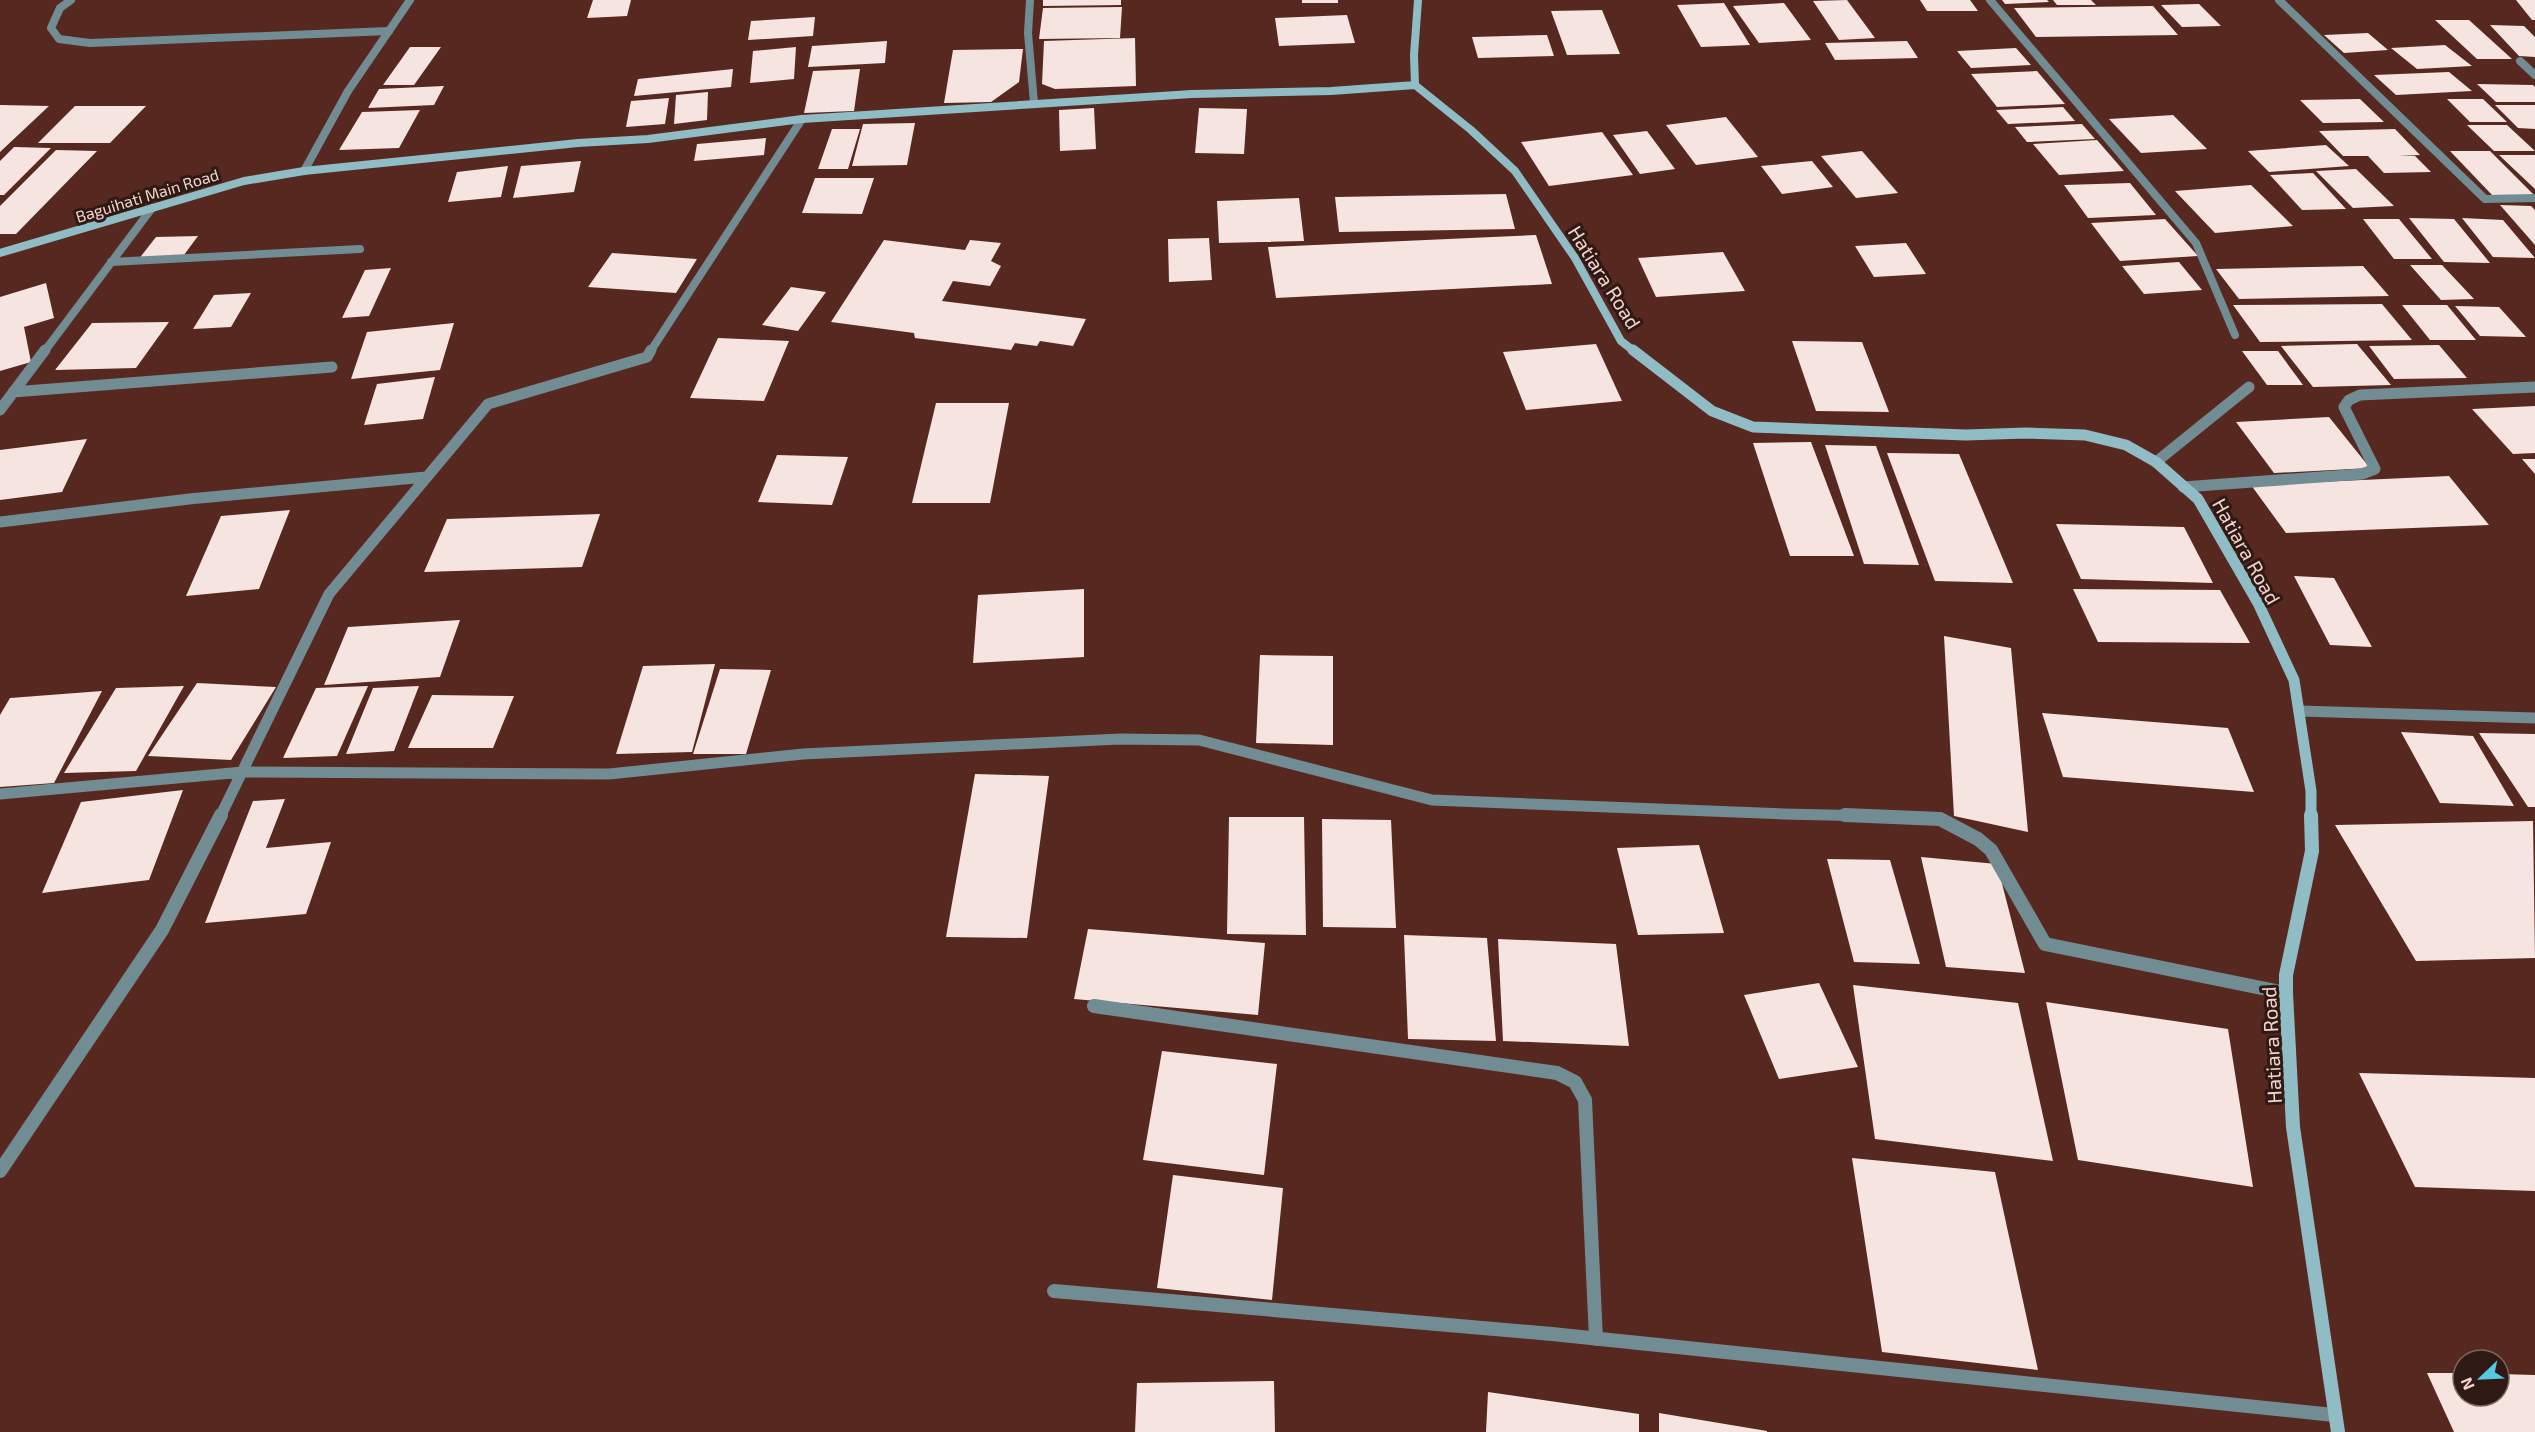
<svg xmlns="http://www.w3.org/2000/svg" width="2535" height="1432" viewBox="0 0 2535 1432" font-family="'Exo 2',sans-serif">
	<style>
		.building { fill: #f6e4e0 }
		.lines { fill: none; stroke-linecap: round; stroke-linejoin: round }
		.lane { stroke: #718d93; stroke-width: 8 }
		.street-far2 { stroke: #718d93; stroke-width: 8 }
		.street-far1 { stroke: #718d93; stroke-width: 11 }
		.street { stroke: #718d93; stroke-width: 14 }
		.secondary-far2 { stroke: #90bcc6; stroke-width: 8 }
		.secondary-far1 { stroke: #90bcc6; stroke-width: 11 }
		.secondary { stroke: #90bcc6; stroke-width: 14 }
		.labels { text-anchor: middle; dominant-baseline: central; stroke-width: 6; stroke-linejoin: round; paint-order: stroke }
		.far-street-label { font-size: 16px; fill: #f3d4cd; stroke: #2e1914 }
		.street-label { font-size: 20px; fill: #f3d4cd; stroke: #2e1914 }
	</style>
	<rect width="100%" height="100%" fill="#57281f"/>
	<path class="building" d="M 593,0 L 631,0 L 627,16 L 587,18 Z
		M 1043,0 L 1121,0 L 1121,5 L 1043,6 Z
		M 1302,0 L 1338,0 L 1338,3 L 1302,3 Z
		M 1847,0 L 1875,38 L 1839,40 L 1813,1 Z
		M 1920,0 L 1970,0 L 1978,11 L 1927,11 Z
		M 2002,0 L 2047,0 L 2049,2 L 2005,4 Z
		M 2053,0 L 2091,0 L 2096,5 L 2057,5 Z
		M 2516,0 L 2535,0 L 2535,20 L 2532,20 Z
		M 1724,3 L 1750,45 L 1701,47 L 1677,5 Z
		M 1784,3 L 1811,40 L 1759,43 L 1733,6 Z
		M 2199,4 L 2221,26 L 2182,27 L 2161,5 Z
		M 2153,6 L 2178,35 L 2036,37 L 2014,8 Z
		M 1122,7 L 1120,38 L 1039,39 L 1043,8 Z
		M 1602,10 L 1620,54 L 1567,55 L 1551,11 Z
		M 1347,15 L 1355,43 L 1279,46 L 1275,18 Z
		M 815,17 L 813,36 L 748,40 L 751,21 Z
		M 2435,20 L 2469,20 L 2512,59 L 2477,59 Z
		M 2490,25 L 2524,26 L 2535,37 L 2535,57 L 2519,56 Z
		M 2368,33 L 2388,50 L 2344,53 L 2324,35 Z
		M 1547,35 L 1554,56 L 1478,58 L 1472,37 Z
		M 1135,38 L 1136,86 L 1055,89 L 1042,84 L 1044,41 Z
		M 887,41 L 885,63 L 808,67 L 812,46 Z
		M 1907,41 L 1918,58 L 1835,60 L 1825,43 Z
		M 2445,45 L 2472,66 L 2417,69 L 2391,48 Z
		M 410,47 L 441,47 L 414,85 L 383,85 Z
		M 796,47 L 794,79 L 750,83 L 753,51 Z
		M 2016,48 L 2031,65 L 1971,68 L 1957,51 Z
		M 1023,49 L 1019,82 L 991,102 L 944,103 L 953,50 Z
		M 733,69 L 731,87 L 634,96 L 638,79 Z
		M 860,69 L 854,111 L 804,113 L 813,71 Z
		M 2037,71 L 2065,104 L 1997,107 L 1971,74 Z
		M 2449,72 L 2472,91 L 2396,95 L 2374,75 Z
		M 2477,84 L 2533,85 L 2535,87 L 2535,102 L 2496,102 Z
		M 444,86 L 434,105 L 368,108 L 379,89 Z
		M 708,92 L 707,120 L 674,124 L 676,95 Z
		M 669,98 L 665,124 L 626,127 L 631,101 Z
		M 2360,99 L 2384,122 L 2323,123 L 2300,100 Z
		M 2447,99 L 2483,99 L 2507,122 L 2470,122 Z
		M 0,105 L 49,106 L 0,152 Z
		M 2495,105 L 2535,105 L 2535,129 L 2518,128 Z
		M 75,106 L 146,106 L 110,143 L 38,143 Z
		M 2063,107 L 2075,121 L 2008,124 L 1996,110 Z
		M 1094,108 L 1096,149 L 1060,151 L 1059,110 Z
		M 1199,108 L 1247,109 L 1244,154 L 1195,153 Z
		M 420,110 L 399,148 L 339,150 L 362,112 Z
		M 2173,115 L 2207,149 L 2141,153 L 2109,119 Z
		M 1726,117 L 1758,157 L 1696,165 L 1666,125 Z
		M 915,123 L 907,165 L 852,166 L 863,124 Z
		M 2082,124 L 2095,139 L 2027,142 L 2015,127 Z
		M 2467,125 L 2507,125 L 2535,151 L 2494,151 Z
		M 832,129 L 860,129 L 848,169 L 818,169 Z
		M 2395,129 L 2420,155 L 2399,156 L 2415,156 L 2431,172 L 2384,173 L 2368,156 L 2343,156 L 2319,131 Z
		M 1647,131 L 1675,169 L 1640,174 L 1613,135 Z
		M 1602,132 L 1633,175 L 1549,186 L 1521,142 Z
		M 766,138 L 764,155 L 694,161 L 697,144 Z
		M 2097,140 L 2124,171 L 2059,175 L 2033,144 Z
		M 2326,145 L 2349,166 L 2269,172 L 2248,151 Z
		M 14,147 L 51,148 L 4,195 L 0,195 L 0,161 Z
		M 56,150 L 97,151 L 16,234 L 0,234 L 0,206 Z
		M 1862,151 L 1898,193 L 1856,198 L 1821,156 Z
		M 2450,151 L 2490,151 L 2534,195 L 2493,196 Z
		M 2499,155 L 2535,155 L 2535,189 Z
		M 581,161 L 574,192 L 513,198 L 521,166 Z
		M 1812,161 L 1833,187 L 1782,194 L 1761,166 Z
		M 508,166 L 501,197 L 448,202 L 457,172 Z
		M 2356,169 L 2394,206 L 2353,208 L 2316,171 Z
		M 2313,173 L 2346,209 L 2302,210 L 2270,175 Z
		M 815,178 L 874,178 L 862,214 L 802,213 Z
		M 2130,183 L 2156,215 L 2088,218 L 2064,185 Z
		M 2251,185 L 2293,226 L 2215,233 L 2175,191 Z
		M 1506,194 L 1515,229 L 1339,232 L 1335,197 Z
		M 1299,198 L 1304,241 L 1219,243 L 1217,201 Z
		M 2500,205 L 2531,206 L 2535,210 L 2535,245 Z
		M 2409,218 L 2454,219 L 2490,263 L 2444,262 Z
		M 2462,218 L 2503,220 L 2535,258 L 2493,257 Z
		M 2165,219 L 2198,256 L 2120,261 L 2091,223 Z
		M 2363,219 L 2399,219 L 2432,259 L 2394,259 Z
		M 1536,235 L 1552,284 L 1276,298 L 1268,247 Z
		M 198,236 L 181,259 L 138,260 L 156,237 Z
		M 1209,238 L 1212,280 L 1169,282 L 1168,239 Z
		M 884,240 L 965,250 L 970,240 L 1001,243 L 991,261 L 1001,266 L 990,286 L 953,281 L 942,301 L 1086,319 L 1073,346 L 1040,341 L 1037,346 L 1015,343 L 1011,350 L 915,338 L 914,333 L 831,322 Z
		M 1906,243 L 1926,274 L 1874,277 L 1855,246 Z
		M 1723,252 L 1745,291 L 1656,297 L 1638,258 Z
		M 612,253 L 697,259 L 676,293 L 588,287 Z
		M 2179,262 L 2202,290 L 2144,294 L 2122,266 Z
		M 2410,265 L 2442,265 L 2474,299 L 2441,300 Z
		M 2363,266 L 2389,296 L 2239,299 L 2216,269 Z
		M 391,268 L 369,316 L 342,318 L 365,270 Z
		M 46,283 L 54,318 L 24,327 L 31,362 L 0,371 L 0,297 Z
		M 791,287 L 826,292 L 798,331 L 762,325 Z
		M 251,293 L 231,327 L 193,329 L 214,295 Z
		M 2382,304 L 2412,340 L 2260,342 L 2233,305 Z
		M 2402,305 L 2447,305 L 2476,340 L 2430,340 Z
		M 2455,306 L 2499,307 L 2526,337 L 2480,336 Z
		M 169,322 L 136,368 L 55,370 L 92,323 Z
		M 454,323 L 440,370 L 351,379 L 367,332 Z
		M 718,338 L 789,341 L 764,401 L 690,398 Z
		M 1792,341 L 1862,342 L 1889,412 L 1816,411 Z
		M 1596,344 L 1622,401 L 1526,410 L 1503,352 Z
		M 2357,344 L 2391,385 L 2313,387 L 2281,346 Z
		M 2439,345 L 2467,378 L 2394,379 L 2369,346 Z
		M 2242,351 L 2278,351 L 2303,385 L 2267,385 Z
		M 435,377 L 423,419 L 364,425 L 377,384 Z
		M 936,403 L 1009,403 L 990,503 L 912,503 Z
		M 2535,406 L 2535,453 L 2513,454 L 2472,409 Z
		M 2329,417 L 2370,468 L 2274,473 L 2236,422 Z
		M 87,439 L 62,492 L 0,500 L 0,450 Z
		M 1811,442 L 1854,556 L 1790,556 L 1753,443 Z
		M 1825,445 L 1876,446 L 1919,565 L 1864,564 Z
		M 1887,453 L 1959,454 L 2013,583 L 1935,581 Z
		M 777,455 L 848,457 L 832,505 L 758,502 Z
		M 2522,459 L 2535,459 L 2535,474 Z
		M 2449,476 L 2489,525 L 2286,533 L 2251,485 Z
		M 290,510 L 259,589 L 186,596 L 221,516 Z
		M 600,514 L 582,567 L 424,572 L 447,519 Z
		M 2056,524 L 2184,527 L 2213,583 L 2081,579 Z
		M 2294,576 L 2334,578 L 2372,647 L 2330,645 Z
		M 1084,589 L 1084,657 L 973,663 L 978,595 Z
		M 2073,589 L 2220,590 L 2250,643 L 2098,642 Z
		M 460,620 L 440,677 L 324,685 L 348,627 Z
		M 1944,636 L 2011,648 L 2028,832 L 1954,816 Z
		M 1260,655 L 1333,656 L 1333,745 L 1256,743 Z
		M 715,664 L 692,752 L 616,754 L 643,666 Z
		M 720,669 L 771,670 L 746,754 L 693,754 Z
		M 197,683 L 276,687 L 231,760 L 148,756 Z
		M 184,686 L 136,771 L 64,773 L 116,688 Z
		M 368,686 L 337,756 L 283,758 L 316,688 Z
		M 419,686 L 394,751 L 346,754 L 373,688 Z
		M 102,691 L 54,783 L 0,787 L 0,715 L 10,698 Z
		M 432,695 L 514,696 L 493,748 L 408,748 Z
		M 2042,713 L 2228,728 L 2254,792 L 2063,777 Z
		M 2401,732 L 2473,736 L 2514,806 L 2440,803 Z
		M 2479,733 L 2535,734 L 2535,807 L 2528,807 Z
		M 975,774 L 1049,776 L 1027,938 L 946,937 Z
		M 183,790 L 149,880 L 42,893 L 81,802 Z
		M 285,799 L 266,848 L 331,842 L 306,914 L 205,923 L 253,801 Z
		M 1229,817 L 1304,817 L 1306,935 L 1227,934 Z
		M 1322,819 L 1391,820 L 1396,928 L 1323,927 Z
		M 2533,821 L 2535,958 L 2416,961 L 2335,825 Z
		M 1699,845 L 1724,933 L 1638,935 L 1617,848 Z
		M 1921,857 L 1997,864 L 2025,973 L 1946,967 Z
		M 1827,859 L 1890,860 L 1920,964 L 1854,962 Z
		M 1088,929 L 1265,943 L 1258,1015 L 1074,999 Z
		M 1404,935 L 1487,938 L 1496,1041 L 1408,1039 Z
		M 1498,939 L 1616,944 L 1629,1046 L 1503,1041 Z
		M 1819,983 L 1858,1067 L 1779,1079 L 1744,995 Z
		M 1853,985 L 2018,1003 L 2053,1161 L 1875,1139 Z
		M 2046,1002 L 2228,1029 L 2253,1187 L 2078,1160 Z
		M 1162,1051 L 1277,1064 L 1264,1175 L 1143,1160 Z
		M 2359,1073 L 2535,1078 L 2535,1191 L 2415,1187 Z
		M 1852,1158 L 1995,1172 L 2038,1370 L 1882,1352 Z
		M 1173,1175 L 1283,1188 L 1272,1300 L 1157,1288 Z
		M 2427,1373 L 2463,1373 L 2463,1396 L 2499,1396 L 2499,1374 L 2535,1375 L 2535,1432 L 2454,1432 Z
		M 1274,1381 L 1275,1432 L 1135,1432 L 1137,1383 Z
		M 1488,1392 L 1639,1414 L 1639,1432 L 1486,1432 Z
		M 1659,1413 L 1767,1431 L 1767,1432 L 1659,1432 Z"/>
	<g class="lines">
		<path class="lane" d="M 71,0 L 60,8 L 51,28 L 59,39 L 90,43 L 389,31"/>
		<path class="street-far2" d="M 1030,0 L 1028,33 L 1034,103
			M 1990,0 L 2196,243 L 2235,335
			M 2279,0 L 2485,199 L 2535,198
			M 2520,61 L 2535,75
			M 304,171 L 348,91 L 410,0
			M 111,262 L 360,249
			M 44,352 L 152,208
			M 650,352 L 802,119"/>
		<path class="street-far1" d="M 13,392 L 332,367
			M 0,410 L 45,350
			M 2156,462 L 2249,387
			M 2183,487 L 2362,474 L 2375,469 L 2344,407 L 2349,400 L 2360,395 L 2535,387
			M 0,522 L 189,499 L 426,477
			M 2299,711 L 2535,718
			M 0,794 L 243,772 L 609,774 L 803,754 L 1120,739 L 1199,740 L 1432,800 L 1784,814 L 1916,817
			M 220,817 L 329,594 L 488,404 L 647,357 L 651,350"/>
		<path class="street" d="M 1845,815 L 1940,819 L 1978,839 L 1991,850 L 2045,944 L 2286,993
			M 1094,1006 L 1557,1073 L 1575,1082 L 1585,1100 L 1596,1339
			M 0,1171 L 162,930 L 221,815
			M 1054,1291 L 1552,1334 L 2334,1415"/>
		<path class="secondary-far2" d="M 1418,0 L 1414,55 L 1415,85 L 1471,130 L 1515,171 L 1575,258 L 1621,341 L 1635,352
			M 0,253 L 244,181 L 304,171 L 578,143 L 648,139 L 802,119 L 1192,94 L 1331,91 L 1415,85"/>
		<path class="secondary-far1" d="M 1633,350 L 1712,411 L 1753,427 L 1966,435 L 2026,433 L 2085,435 L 2126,445 L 2156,462 L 2198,499 L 2258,603 L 2294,680 L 2311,791 L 2311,817"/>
		<path class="secondary" d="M 2311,815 L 2312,851 L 2286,975 L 2286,993 L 2293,1127 L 2338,1432"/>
	</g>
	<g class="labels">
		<g class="far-street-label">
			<text transform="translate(147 195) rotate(-17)">Baguihati Main Road</text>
		</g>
		<g class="street-label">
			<text transform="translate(1605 277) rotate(58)">Hatiara Road</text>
			<text transform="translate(2247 551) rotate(61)">Hatiara Road</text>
			<text transform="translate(2271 1045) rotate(-93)">Hatiara Road</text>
		</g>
	</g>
	<g transform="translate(2481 1378) rotate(247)"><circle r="28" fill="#2e1914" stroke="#7d645e" stroke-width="1.5"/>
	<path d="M0-4.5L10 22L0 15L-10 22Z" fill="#56c9e0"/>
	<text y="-9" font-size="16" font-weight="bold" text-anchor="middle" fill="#f3d4cd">N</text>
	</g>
</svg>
